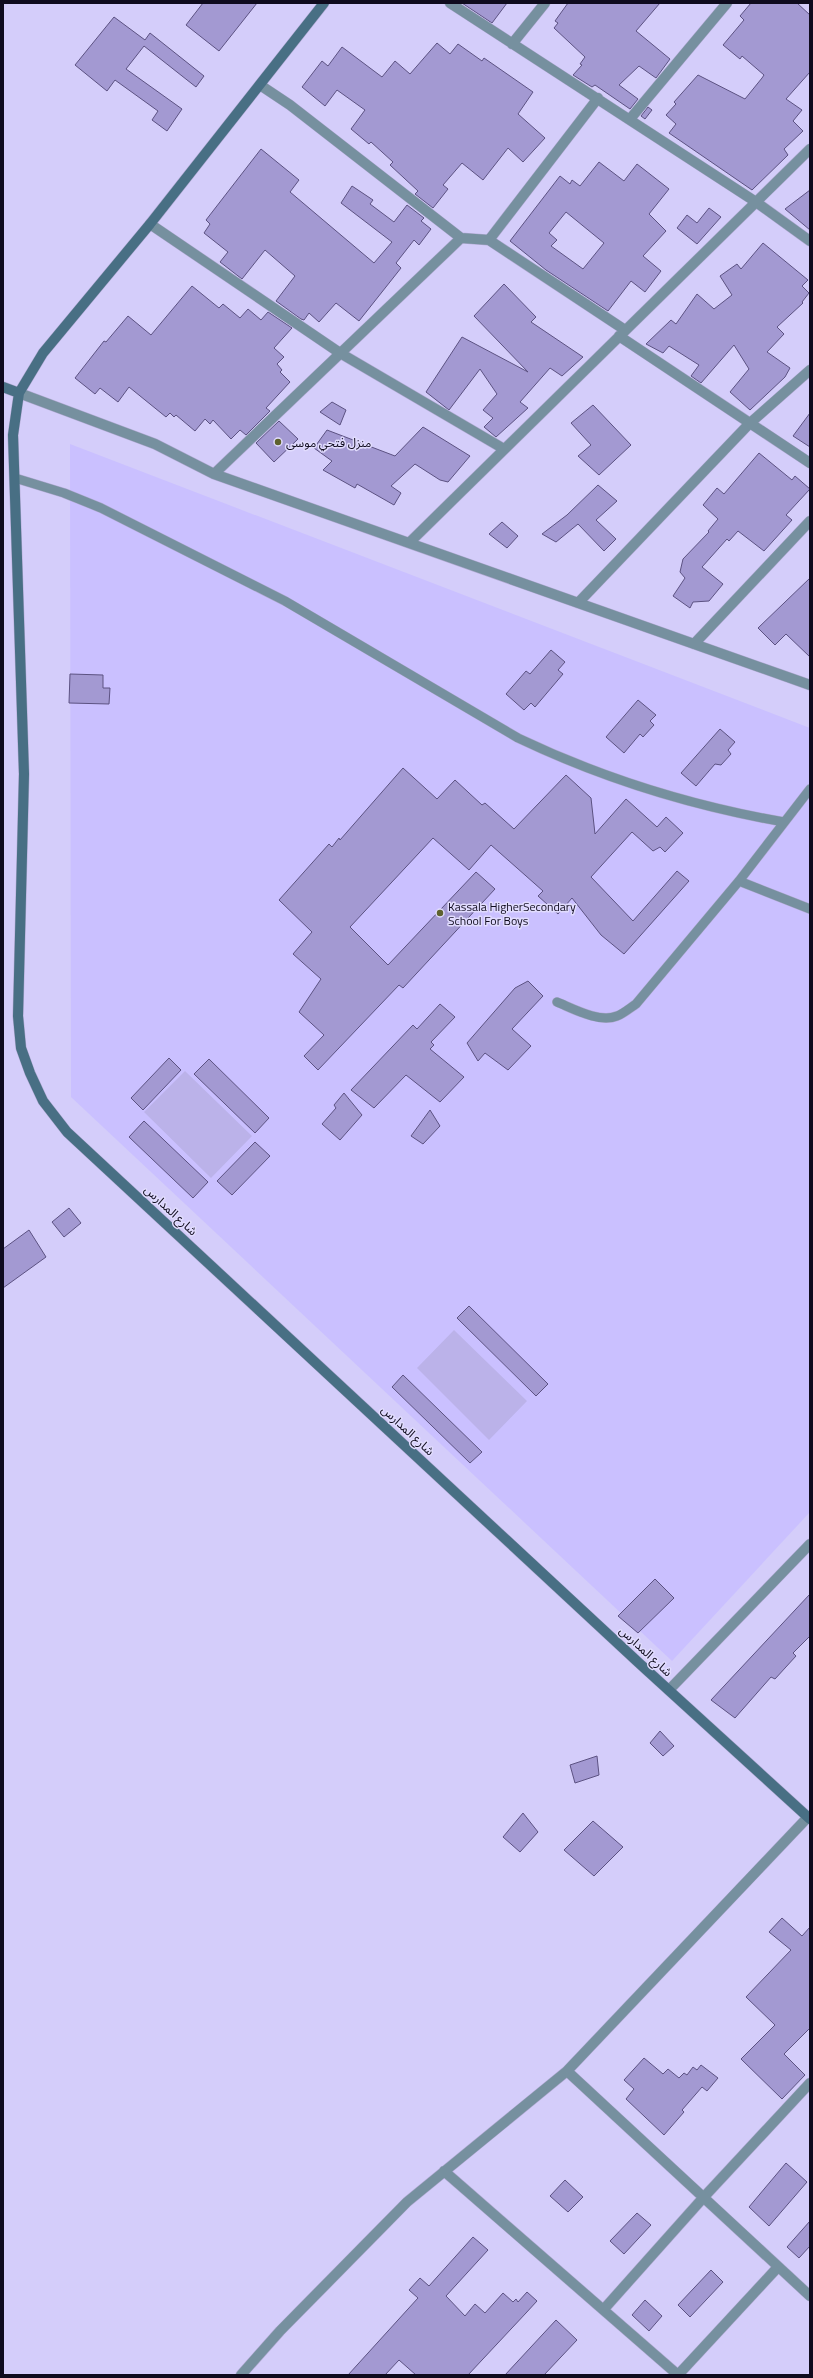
<svg xmlns="http://www.w3.org/2000/svg" width="813" height="2378" viewBox="0 0 813 2378" font-family="'Titillium Web','Noto Sans Arabic',sans-serif">
	<style>
		.built { fill: #cac0ff }
		.green { fill: #bbb2e9 }
		.building { fill: #a399d2; stroke: #5c5282; fill-rule: evenodd }
		.lines { fill: none; stroke-linecap: round; stroke-linejoin: round }
		.lane-casing { stroke: #b1aad2; stroke-width: 10 }
		.street-casing { stroke: #b1aad2; stroke-width: 11 }
		.secondary-casing { stroke: #b1aad2; stroke-width: 11 }
		.lane { stroke: #76909f; stroke-width: 9 }
		.street { stroke: #76909f; stroke-width: 10 }
		.secondary { stroke: #486f84; stroke-width: 10 }
		.poi-dot { fill: #5e612e; stroke: #e1dcfe; stroke-width: 1.5 }
		.labels { text-anchor: middle; dominant-baseline: central; stroke-width: 3; stroke-linejoin: round; paint-order: stroke }
		.poi-label { font-size: 12px; fill: #0f0b1e; stroke: #e1dcfe; text-anchor: start }
		.street-label { font-size: 12px; fill: #0f0b1e; stroke: #e1dcfe }
	</style>
	<rect width="100%" height="100%" fill="#d4cdfa"/>
	<path class="built" d="M 70,444 L 810,728 L 810,1512 L 672,1661 L 71,1097 Z"/>
	<path class="green" d="M 185,1071 L 252,1136 L 211,1178 L 144,1112 Z
		M 454,1330 L 527,1401 L 489,1440 L 417,1368 Z"/>
	<path class="building" d="M 203,3 L 257,3 L 219,51 L 186,25 Z
		M 462,3 L 507,3 L 492,23 Z
		M 568,3 L 660,3 L 636,31 L 670,59 L 656,78 L 639,66 L 619,85 L 638,99 L 630,109 L 595,85 L 592,87 L 573,75 L 582,65 L 580,64 L 585,57 L 554,28 L 558,23 L 555,21 Z
		M 751,3 L 797,3 L 810,15 L 810,72 L 786,99 L 802,110 L 793,121 L 803,131 L 784,149 L 788,155 L 752,190 L 669,133 L 676,124 L 666,115 L 676,104 L 674,102 L 698,75 L 745,99 L 762,78 L 764,75 L 742,56 L 740,59 L 723,45 L 744,20 L 740,16 Z
		M 114,17 L 145,40 L 150,33 L 204,76 L 196,87 L 144,46 L 126,69 L 182,109 L 167,131 L 152,120 L 158,111 L 115,80 L 107,91 L 75,65 Z
		M 437,43 L 450,54 L 458,44 L 482,61 L 484,58 L 533,92 L 518,114 L 545,138 L 523,162 L 508,148 L 483,180 L 462,163 L 443,185 L 448,189 L 433,208 L 415,194 L 418,191 L 390,165 L 393,162 L 371,142 L 369,144 L 351,129 L 365,110 L 337,90 L 325,106 L 302,87 L 322,61 L 328,66 L 342,47 L 382,77 L 395,61 L 410,74 Z
		M 648,107 L 652,110 L 645,119 L 641,116 Z
		M 261,149 L 299,180 L 290,192 L 374,263 L 392,242 L 341,203 L 352,186 L 373,200 L 370,204 L 394,222 L 407,205 L 424,218 L 421,221 L 431,229 L 419,245 L 414,240 L 396,263 L 401,268 L 359,321 L 336,303 L 319,322 L 309,313 L 304,320 L 301,319 L 276,301 L 295,276 L 265,250 L 242,279 L 220,262 L 228,252 L 204,233 L 210,224 L 206,220 Z
		M 599,162 L 624,181 L 637,164 L 669,189 L 649,214 L 666,231 L 643,256 L 661,271 L 645,292 L 631,281 L 608,311 L 546,270 L 510,241 L 560,176 L 570,184 L 572,180 L 580,186 ZM 566,212 L 604,243 L 583,269 L 551,246 L 557,240 L 549,233 Z
		M 810,190 L 810,230 L 785,209 Z
		M 709,208 L 721,217 L 697,244 L 677,228 L 687,215 L 697,223 Z
		M 763,243 L 808,280 L 802,286 L 809,293 L 802,302 L 803,303 L 777,327 L 784,334 L 767,352 L 790,368 L 785,377 L 750,410 L 730,392 L 749,369 L 734,345 L 701,383 L 691,376 L 699,365 L 669,346 L 663,353 L 646,344 L 671,320 L 676,324 L 697,294 L 714,309 L 732,295 L 720,276 L 737,264 L 741,269 Z
		M 504,284 L 536,317 L 531,322 L 583,357 L 562,376 L 550,368 L 520,402 L 528,408 L 496,437 L 484,427 L 493,418 L 483,410 L 497,394 L 480,369 L 449,410 L 426,392 L 462,337 L 528,372 L 474,316 Z
		M 192,286 L 219,308 L 223,304 L 240,318 L 248,309 L 261,320 L 268,312 L 292,328 L 274,348 L 284,357 L 277,364 L 282,370 L 280,372 L 290,382 L 266,408 L 270,411 L 246,435 L 240,430 L 231,439 L 213,420 L 210,424 L 205,419 L 195,431 L 176,415 L 174,417 L 170,413 L 166,417 L 129,387 L 118,402 L 100,388 L 95,394 L 75,378 L 104,341 L 106,342 L 128,316 L 151,335 Z
		M 332,402 L 346,410 L 340,425 L 320,412 Z
		M 593,405 L 631,445 L 599,475 L 578,456 L 591,445 L 571,423 Z
		M 810,413 L 810,447 L 793,436 Z
		M 279,421 L 298,439 L 274,462 L 256,443 Z
		M 423,427 L 470,456 L 448,482 L 440,480 L 415,464 L 391,486 L 401,493 L 394,505 L 357,484 L 355,488 L 323,470 L 332,461 L 314,448 L 327,430 L 395,456 Z
		M 759,453 L 792,480 L 795,476 L 810,489 L 786,515 L 792,520 L 764,551 L 738,531 L 729,541 L 727,539 L 702,567 L 723,584 L 709,601 L 693,602 L 690,608 L 673,596 L 685,578 L 680,572 L 683,559 L 709,532 L 708,531 L 718,519 L 703,505 L 717,488 L 724,494 Z
		M 598,485 L 617,501 L 596,520 L 616,539 L 604,551 L 578,524 L 556,542 L 542,534 L 567,515 Z
		M 502,522 L 518,536 L 507,548 L 489,534 Z
		M 810,578 L 810,657 L 786,634 L 775,645 L 758,628 Z
		M 551,650 L 565,662 L 558,670 L 563,674 L 535,707 L 531,703 L 524,710 L 506,694 L 526,671 L 530,674 Z
		M 70,674 L 103,675 L 103,688 L 110,688 L 109,704 L 69,703 Z
		M 638,700 L 656,715 L 650,721 L 654,725 L 643,737 L 640,734 L 624,753 L 606,737 Z
		M 720,729 L 735,742 L 728,750 L 731,754 L 721,765 L 715,764 L 696,786 L 681,773 Z
		M 403,768 L 437,799 L 455,780 L 482,805 L 485,803 L 514,829 L 566,775 L 591,798 L 595,834 L 626,799 L 657,827 L 666,817 L 683,833 L 665,852 L 660,847 L 653,851 L 632,832 L 591,877 L 633,921 L 677,871 L 689,881 L 624,954 L 601,935 L 572,898 L 558,914 L 538,896 L 543,891 L 491,845 L 469,870 L 433,838 L 350,927 L 388,965 L 476,872 L 495,889 L 403,988 L 399,985 L 318,1070 L 304,1056 L 324,1035 L 299,1012 L 321,979 L 293,954 L 312,932 L 279,900 L 329,844 L 332,847 L 339,838 L 340,840 Z
		M 528,981 L 543,996 L 512,1029 L 531,1046 L 508,1070 L 485,1053 L 478,1061 L 467,1043 L 515,988 Z
		M 440,1004 L 455,1017 L 431,1042 L 434,1045 L 430,1049 L 464,1077 L 440,1102 L 406,1075 L 374,1108 L 351,1090 L 413,1025 L 417,1029 Z
		M 169,1058 L 181,1070 L 143,1110 L 131,1098 Z
		M 209,1059 L 269,1118 L 255,1133 L 194,1074 Z
		M 344,1093 L 362,1115 L 340,1140 L 322,1124 L 336,1108 L 334,1105 Z
		M 430,1110 L 440,1126 L 423,1144 L 411,1136 Z
		M 144,1121 L 208,1182 L 193,1198 L 129,1137 Z
		M 255,1142 L 270,1156 L 232,1195 L 217,1181 Z
		M 69,1208 L 81,1223 L 64,1237 L 52,1222 Z
		M 29,1230 L 46,1257 L 3,1288 L 3,1249 Z
		M 469,1306 L 548,1384 L 536,1396 L 457,1318 Z
		M 403,1375 L 482,1452 L 470,1463 L 392,1387 Z
		M 655,1579 L 674,1598 L 638,1633 L 618,1616 Z
		M 810,1594 L 810,1636 L 793,1653 L 796,1656 L 775,1679 L 771,1677 L 735,1718 L 711,1700 Z
		M 660,1731 L 674,1746 L 663,1756 L 650,1743 Z
		M 597,1756 L 599,1775 L 575,1783 L 570,1765 Z
		M 523,1813 L 538,1832 L 520,1852 L 503,1837 Z
		M 593,1821 L 623,1847 L 594,1876 L 564,1850 Z
		M 782,1918 L 802,1936 L 810,1927 L 810,2028 L 784,2054 L 805,2075 L 782,2099 L 741,2059 L 775,2025 L 746,1997 L 791,1950 L 769,1932 Z
		M 644,2058 L 663,2074 L 668,2069 L 679,2078 L 684,2073 L 687,2075 L 693,2067 L 697,2070 L 701,2065 L 718,2078 L 707,2091 L 702,2087 L 682,2110 L 684,2112 L 664,2135 L 626,2099 L 634,2089 L 624,2080 Z
		M 786,2163 L 807,2182 L 769,2226 L 749,2207 Z
		M 565,2180 L 583,2197 L 568,2212 L 550,2196 Z
		M 637,2213 L 651,2225 L 624,2254 L 610,2241 Z
		M 810,2221 L 810,2246 L 799,2258 L 787,2247 Z
		M 473,2237 L 488,2250 L 446,2296 L 465,2316 L 475,2304 L 485,2313 L 503,2293 L 513,2302 L 516,2299 L 518,2302 L 527,2292 L 537,2301 L 526,2313 L 468,2375 L 416,2375 L 399,2360 L 385,2375 L 348,2375 L 418,2298 L 409,2290 L 420,2278 L 429,2286 Z
		M 711,2270 L 723,2282 L 690,2317 L 678,2305 Z
		M 645,2300 L 662,2316 L 649,2331 L 632,2315 Z
		M 556,2320 L 577,2340 L 544,2375 L 505,2375 Z"/>
	<g class="lines">
		<defs>
			<path id="lane" d="M 15,478 L 64,493 L 101,508 L 285,601 L 518,738 C 602,778 692,806 784,822
				M 739,881 L 810,909
				M 557,1002 C 574,1009 599,1023 617,1016 C 623,1014 630,1008 636,1004 L 739,881 L 810,789"/>
			<path id="street" d="M 450,3 L 756,202 L 810,241
				M 512,44 L 545,3
				M 260,85 L 290,105 L 461,238 L 489,240 L 625,330
				M 630,119 L 727,3
				M 150,224 L 340,353 L 504,449
				M 489,240 L 598,98
				M 619,336 L 810,463
				M 19,393 L 155,444 L 214,474 L 810,685
				M 214,474 L 461,238
				M 409,543 L 810,149
				M 578,603 L 749,424 L 810,370
				M 694,644 L 810,521
				M 669,1690 L 810,1544
				M 567,2071 L 810,2296
				M 444,2171 L 678,2375
				M 604,2309 L 703,2198 L 810,2083
				M 241,2375 L 280,2331 L 407,2202 L 567,2071 L 808,1817
				M 678,2375 L 778,2267"/>
			<path id="secondary" d="M 324,3 L 150,224 L 43,353 L 19,393 L 13,435 L 24,774 L 18,1016 L 21,1048 L 30,1073 L 43,1101 L 67,1132 L 640,1664 L 810,1819
				M 3,387 L 19,393"/>
		</defs>
		<use href="#lane" class="lane-casing"/>
		<use href="#street" class="street-casing"/>
		<use href="#secondary" class="secondary-casing"/>
		<use href="#lane" class="lane"/>
		<use href="#street" class="street"/>
		<use href="#secondary" class="secondary"/>
	</g>
	<g class="poi-dot">
		<circle cx="278" cy="442" r="4"/>
		<circle cx="440" cy="913" r="4"/>
	</g>
	<g class="labels">
		<g class="poi-label">
			<text x="286" y="442">منزل فتحي موسى</text>
			<text x="448" y="906">Kassala HigherSecondary<tspan x="448" dy="14">School For Boys</tspan></text>
		</g>
		<g class="street-label">
			<text transform="translate(171 1210) rotate(43)">شارع المدارس</text>
			<text transform="translate(408 1430) rotate(43)">شارع المدارس</text>
			<text transform="translate(646 1651) rotate(43)">شارع المدارس</text>
		</g>
	</g>
	<rect width="813" height="2378" fill="none" stroke="#0f0b1e" stroke-width="8"/>
</svg>
